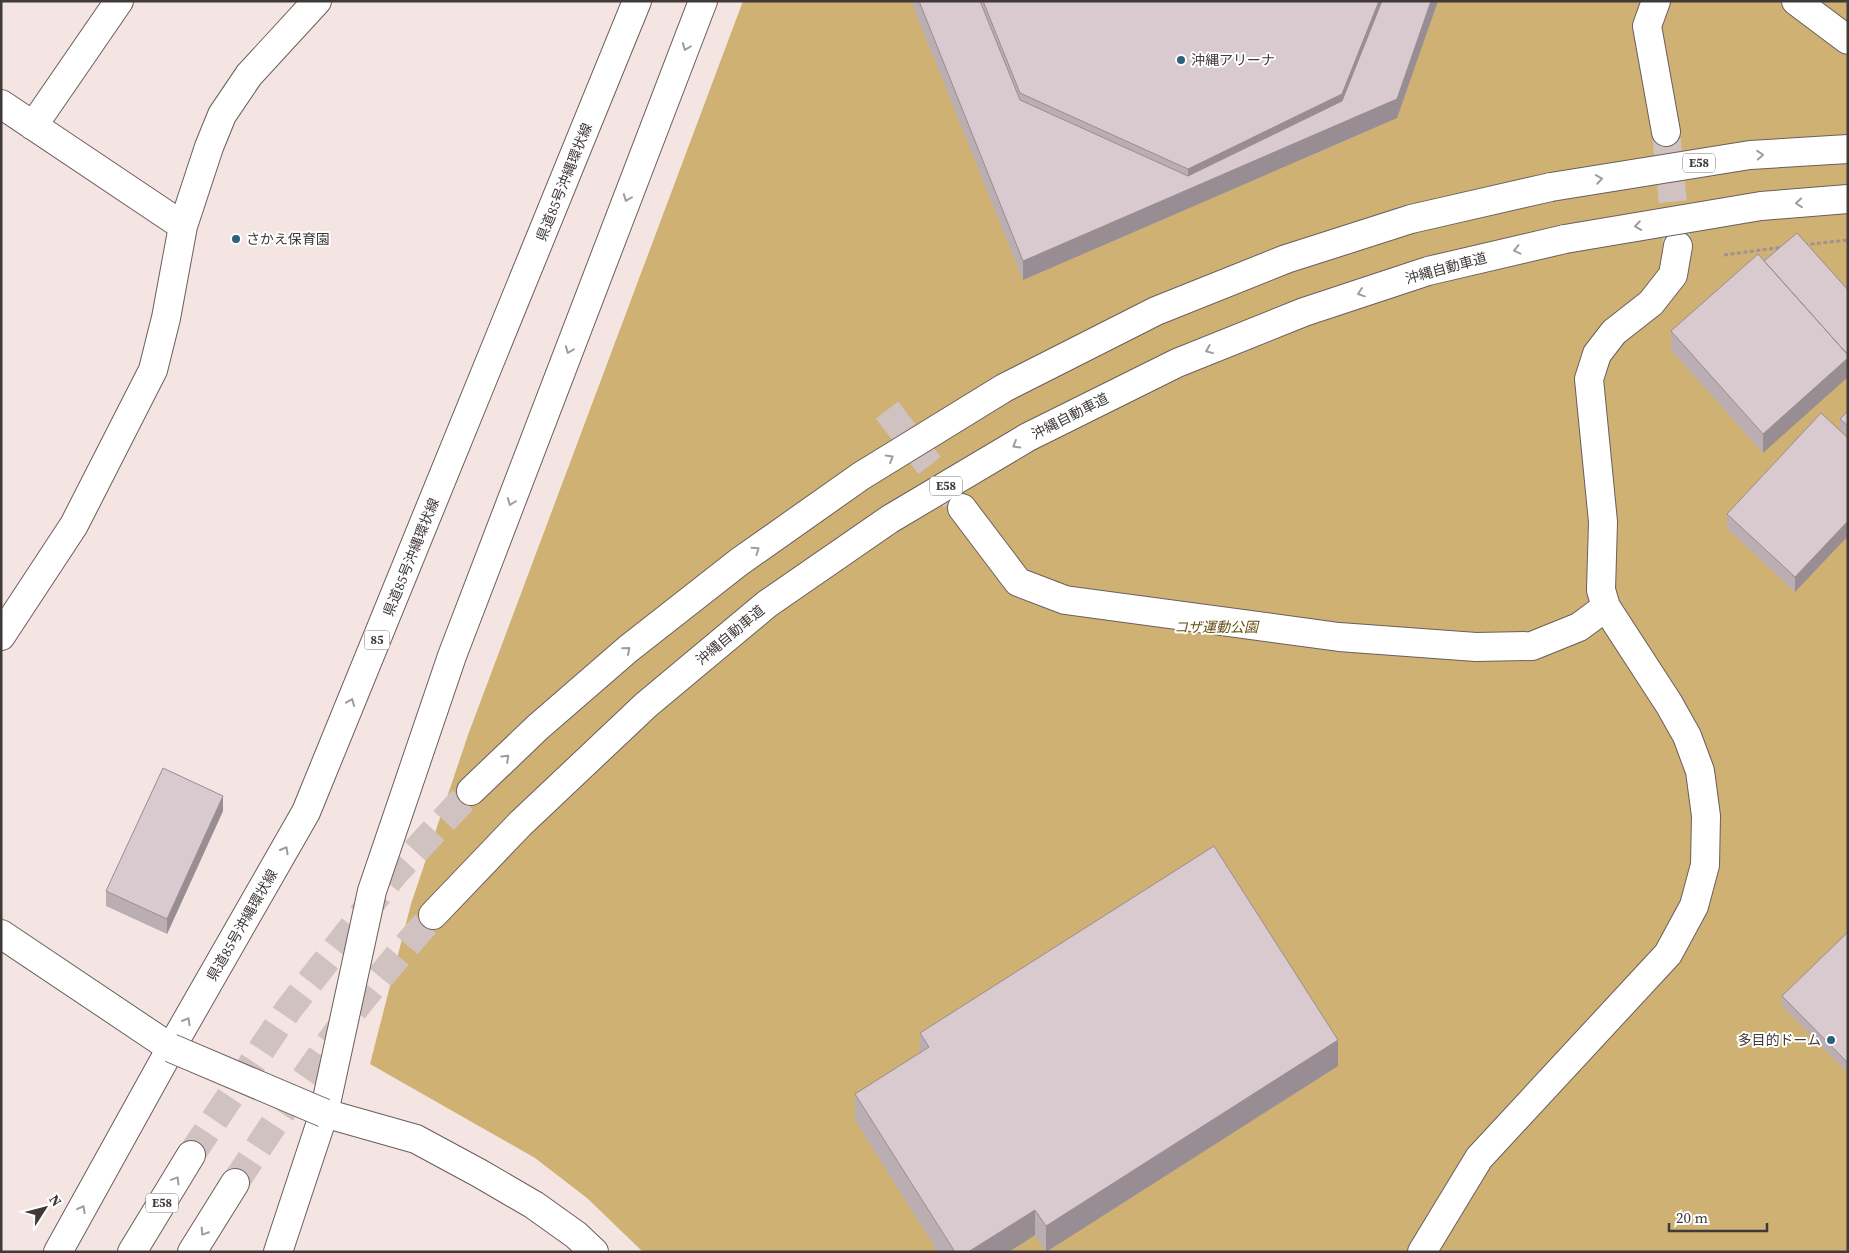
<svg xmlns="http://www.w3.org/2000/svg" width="1849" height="1253" viewBox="0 0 1849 1253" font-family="'Source Serif 4','Noto Sans JP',serif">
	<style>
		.green { fill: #cfb173 }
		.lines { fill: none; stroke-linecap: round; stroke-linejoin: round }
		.minor-tunnel { stroke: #d0c2c0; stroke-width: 28; stroke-dasharray: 28 14; stroke-linecap: butt }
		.highway-tunnel { stroke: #d0c2c0; stroke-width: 28; stroke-dasharray: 28 14; stroke-linecap: butt }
		.minor-casing { stroke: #6b5e5c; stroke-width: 30 }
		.major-casing { stroke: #6b5e5c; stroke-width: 30 }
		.highway-casing { stroke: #6b5e5c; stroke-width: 30 }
		.path { stroke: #9f9392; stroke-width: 3; stroke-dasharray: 4 2.5; stroke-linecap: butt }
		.minor { stroke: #fff; stroke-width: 28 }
		.major { stroke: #fff; stroke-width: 28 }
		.highway { stroke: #fff; stroke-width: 28 }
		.minor-bridge-casing { stroke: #6b5e5c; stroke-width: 30; stroke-linecap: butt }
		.highway-bridge-casing { stroke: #6b5e5c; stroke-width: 30; stroke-linecap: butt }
		.minor-bridge { stroke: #fff; stroke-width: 28 }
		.highway-bridge { stroke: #fff; stroke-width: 28 }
		.wall { fill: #bbaeb3 }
		.shaded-wall { fill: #988d92 }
		.building { fill: #d9cad0; stroke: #988d92 }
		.oneway { stroke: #9f9c9c }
		.poi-dot { fill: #2b617d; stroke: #fff; stroke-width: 2 }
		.labels { text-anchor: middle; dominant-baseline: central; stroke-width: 4; stroke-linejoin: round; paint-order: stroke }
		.shield { fill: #fff; stroke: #797474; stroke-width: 1 }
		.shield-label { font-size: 12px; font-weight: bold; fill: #3f3938 }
		.poi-label { font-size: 14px; fill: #3f3938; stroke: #fff; text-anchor: start }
		.street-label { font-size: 14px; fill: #3f3938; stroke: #fff }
		.park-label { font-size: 14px; font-style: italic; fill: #684f11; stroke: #fff }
	</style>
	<rect width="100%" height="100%" fill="#f4e4e2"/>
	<path class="green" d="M 743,1 L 1848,1 L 1848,1252 L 643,1252 L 587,1198 L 535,1158 L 370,1064 L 411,904 L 468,735 Z"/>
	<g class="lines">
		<path class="minor-tunnel" d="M 1666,132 L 1677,245
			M 887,410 L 959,504"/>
		<path class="highway-tunnel" d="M 191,1155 L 288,1010 L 394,874 L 471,791
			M 235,1183 C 273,1125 311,1067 352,1012 C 378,979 405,947 433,915"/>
		<defs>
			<path id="minor" d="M 1656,1 L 1647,26 L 1666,132
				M 1796,1 L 1848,40
				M 1,104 L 183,226
				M 33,126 L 119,1
				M 962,508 L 1018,582 L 1065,600 L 1339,637 L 1476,647 L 1532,646 L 1579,627 L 1606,607
				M 1,636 L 74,525 L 153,370 L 166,318 L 183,226 L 209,147 L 222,115 L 249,75 L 317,1
				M 1,934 L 171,1048
				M 324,1113 L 416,1139 L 479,1173 L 534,1205 L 576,1235 L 594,1252
				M 1422,1252 L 1479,1158 L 1668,954 L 1694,906 L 1705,865 L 1706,816 L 1700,771 L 1687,736 L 1669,704 L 1606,607 L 1601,590 L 1603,522 L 1589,379 L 1597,354 L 1614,332 L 1651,303 L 1673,275 L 1678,246"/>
			<path id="major" d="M 58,1252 L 171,1048 L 306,812 L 637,1
				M 278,1252 L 324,1113 L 372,891 L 452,656 L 703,1"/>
			<path id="highway" d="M 471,791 L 538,727 L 628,649 L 739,562 L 861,476 L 1004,388 L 1156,311 L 1286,259 L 1411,219 L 1551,187
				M 433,915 L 520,824 L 646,705 L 767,604 L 890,519 L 1028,437 L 1177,363 L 1304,312 L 1428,271 L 1565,239
				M 132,1252 L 191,1155
				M 192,1252 L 235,1183"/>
		</defs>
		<use href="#minor" class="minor-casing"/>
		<use href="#major" class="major-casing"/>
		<use href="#highway" class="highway-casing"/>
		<path class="path" d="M 1804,245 L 1848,240
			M 1724,255 L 1783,247"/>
		<use href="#minor" class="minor"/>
		<use href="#major" class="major"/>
		<use href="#highway" class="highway"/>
		<defs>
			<path id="minor-bridge" d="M 171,1048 L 324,1113"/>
			<path id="highway-bridge" d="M 1551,187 L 1750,155 L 1848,149
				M 1565,239 L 1761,206 L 1848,199"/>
		</defs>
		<use href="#minor-bridge" class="minor-bridge-casing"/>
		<use href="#highway-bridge" class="highway-bridge-casing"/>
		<use href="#minor-bridge" class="minor-bridge"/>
		<use href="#highway-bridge" class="highway-bridge"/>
	</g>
	<path class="wall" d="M 911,1 L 1438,1 L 1397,118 L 1023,280 Z
		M 1764,261 L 1763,453 L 1671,350 L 1671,331 Z
		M 1848,411 L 1848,436 L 1840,429 L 1840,419 Z
		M 1821,413 L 1795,592 L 1727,528 L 1727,514 Z
		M 223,811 L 167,934 L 106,906 L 106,891 Z
		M 1848,932 L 1848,1073 L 1782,1006 L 1782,996 Z
		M 920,1033 L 1338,1066 L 1046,1252 L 1035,1235 L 1009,1252 L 938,1252 L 855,1120 L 855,1094 L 920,1053 Z"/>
	<path class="shaded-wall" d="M 1379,1 L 1389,1 L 1397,99 L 1431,1 L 1438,1 L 1397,118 L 1023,280 L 1023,261 L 1188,189 L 1188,169 Z
		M 1848,358 L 1848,377 L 1763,453 L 1763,434 Z
		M 1848,521 L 1848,536 L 1795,592 L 1795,577 Z
		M 223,796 L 223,811 L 167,934 L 167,919 Z
		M 1338,1040 L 1338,1066 L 1046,1252 L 1046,1226 Z
		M 1035,1210 L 1035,1235 L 1009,1252 L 968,1252 Z"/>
	<path class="building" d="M 919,1 L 980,1 L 1020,100 L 1188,176 L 1342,101 L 1382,1 L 1431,1 L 1397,99 L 1023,261 Z
		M 983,1 L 1379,1 L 1342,94 L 1188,169 L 1020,93 Z
		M 1797,233 L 1848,290 L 1848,355 L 1764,261 Z
		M 1758,254 L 1848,355 L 1848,358 L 1763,434 L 1671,331 Z
		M 1848,411 L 1848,426 L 1840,419 Z
		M 1821,413 L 1848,438 L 1848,521 L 1795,577 L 1727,514 Z
		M 163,768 L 223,796 L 167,919 L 106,891 Z
		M 1214,846 L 1338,1040 L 1046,1226 L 1035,1210 L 968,1252 L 955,1252 L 855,1094 L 929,1047 L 920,1033 Z
		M 1848,932 L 1848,1063 L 1782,996 Z"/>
	<defs><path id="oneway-chevron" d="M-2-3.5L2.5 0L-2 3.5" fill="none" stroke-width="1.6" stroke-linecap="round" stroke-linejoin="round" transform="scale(1.25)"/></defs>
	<g class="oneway">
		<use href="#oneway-chevron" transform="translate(686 47) rotate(111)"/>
		<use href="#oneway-chevron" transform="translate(1760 155) rotate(-4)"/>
		<use href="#oneway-chevron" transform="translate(1599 179) rotate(-9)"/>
		<use href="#oneway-chevron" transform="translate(627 198) rotate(111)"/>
		<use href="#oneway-chevron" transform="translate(1799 203) rotate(175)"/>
		<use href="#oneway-chevron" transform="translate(1638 226) rotate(171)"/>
		<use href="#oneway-chevron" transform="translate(1517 250) rotate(167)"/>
		<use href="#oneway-chevron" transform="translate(1361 293) rotate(161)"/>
		<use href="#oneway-chevron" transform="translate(569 350) rotate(111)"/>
		<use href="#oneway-chevron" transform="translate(1209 350) rotate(158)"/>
		<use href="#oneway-chevron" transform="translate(1016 445) rotate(149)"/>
		<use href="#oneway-chevron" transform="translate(890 458) rotate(-31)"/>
		<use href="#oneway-chevron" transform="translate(511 502) rotate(111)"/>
		<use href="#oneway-chevron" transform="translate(756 550) rotate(-35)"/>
		<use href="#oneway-chevron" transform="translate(627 650) rotate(-40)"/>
		<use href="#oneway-chevron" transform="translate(351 702) rotate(-68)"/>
		<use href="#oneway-chevron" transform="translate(506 758) rotate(-43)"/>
		<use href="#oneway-chevron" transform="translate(285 850) rotate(-60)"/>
		<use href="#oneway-chevron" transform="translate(187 1021) rotate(-60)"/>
		<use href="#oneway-chevron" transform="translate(176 1180) rotate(-59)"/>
		<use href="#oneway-chevron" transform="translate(82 1209) rotate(-61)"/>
		<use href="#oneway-chevron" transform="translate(204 1232) rotate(122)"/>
	</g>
	<g class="poi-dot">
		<circle cx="1181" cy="60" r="5"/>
		<circle cx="236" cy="239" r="5"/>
		<circle cx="1831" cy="1040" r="5"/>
	</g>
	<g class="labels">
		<g class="shield">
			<rect x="1683" y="153.5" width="32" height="19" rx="4"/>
			<rect x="930" y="476.5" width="32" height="19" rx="4"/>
			<rect x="364.5" y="630.5" width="25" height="19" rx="4"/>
			<rect x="146" y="1193.5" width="32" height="19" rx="4"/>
		</g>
		<g class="shield-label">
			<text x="1699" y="163">E58</text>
			<text x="946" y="486">E58</text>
			<text x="377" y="640">85</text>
			<text x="162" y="1203">E58</text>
		</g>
		<g class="poi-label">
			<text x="1191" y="60">沖縄アリーナ</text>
			<text x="246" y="239">さかえ保育園</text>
			<text x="1821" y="1040" text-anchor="end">多目的ドーム</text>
		</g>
		<g class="street-label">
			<text transform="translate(564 182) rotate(-68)">県道85号沖縄環状線</text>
			<text transform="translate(1446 268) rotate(-15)">沖縄自動車道</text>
			<text transform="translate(1070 416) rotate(-27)">沖縄自動車道</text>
			<text transform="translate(411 557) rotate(-68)">県道85号沖縄環状線</text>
			<text transform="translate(730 635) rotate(-40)">沖縄自動車道</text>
			<text transform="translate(242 925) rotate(-60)">県道85号沖縄環状線</text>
		</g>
		<g class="park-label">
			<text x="1216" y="627">コザ運動公園</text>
		</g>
	</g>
	<rect width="1849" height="1253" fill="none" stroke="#3f3938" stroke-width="5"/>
	<g transform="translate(45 1208) rotate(54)" stroke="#ffffff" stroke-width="4" paint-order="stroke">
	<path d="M0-4L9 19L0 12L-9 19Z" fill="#3f3938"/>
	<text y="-8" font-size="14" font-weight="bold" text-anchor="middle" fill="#3f3938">N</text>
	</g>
	<path d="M1669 1223v8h98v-8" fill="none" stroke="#3f3938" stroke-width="2.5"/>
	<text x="1676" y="1223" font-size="15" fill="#3f3938" stroke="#ffffff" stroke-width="4" paint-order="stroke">20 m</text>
</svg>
